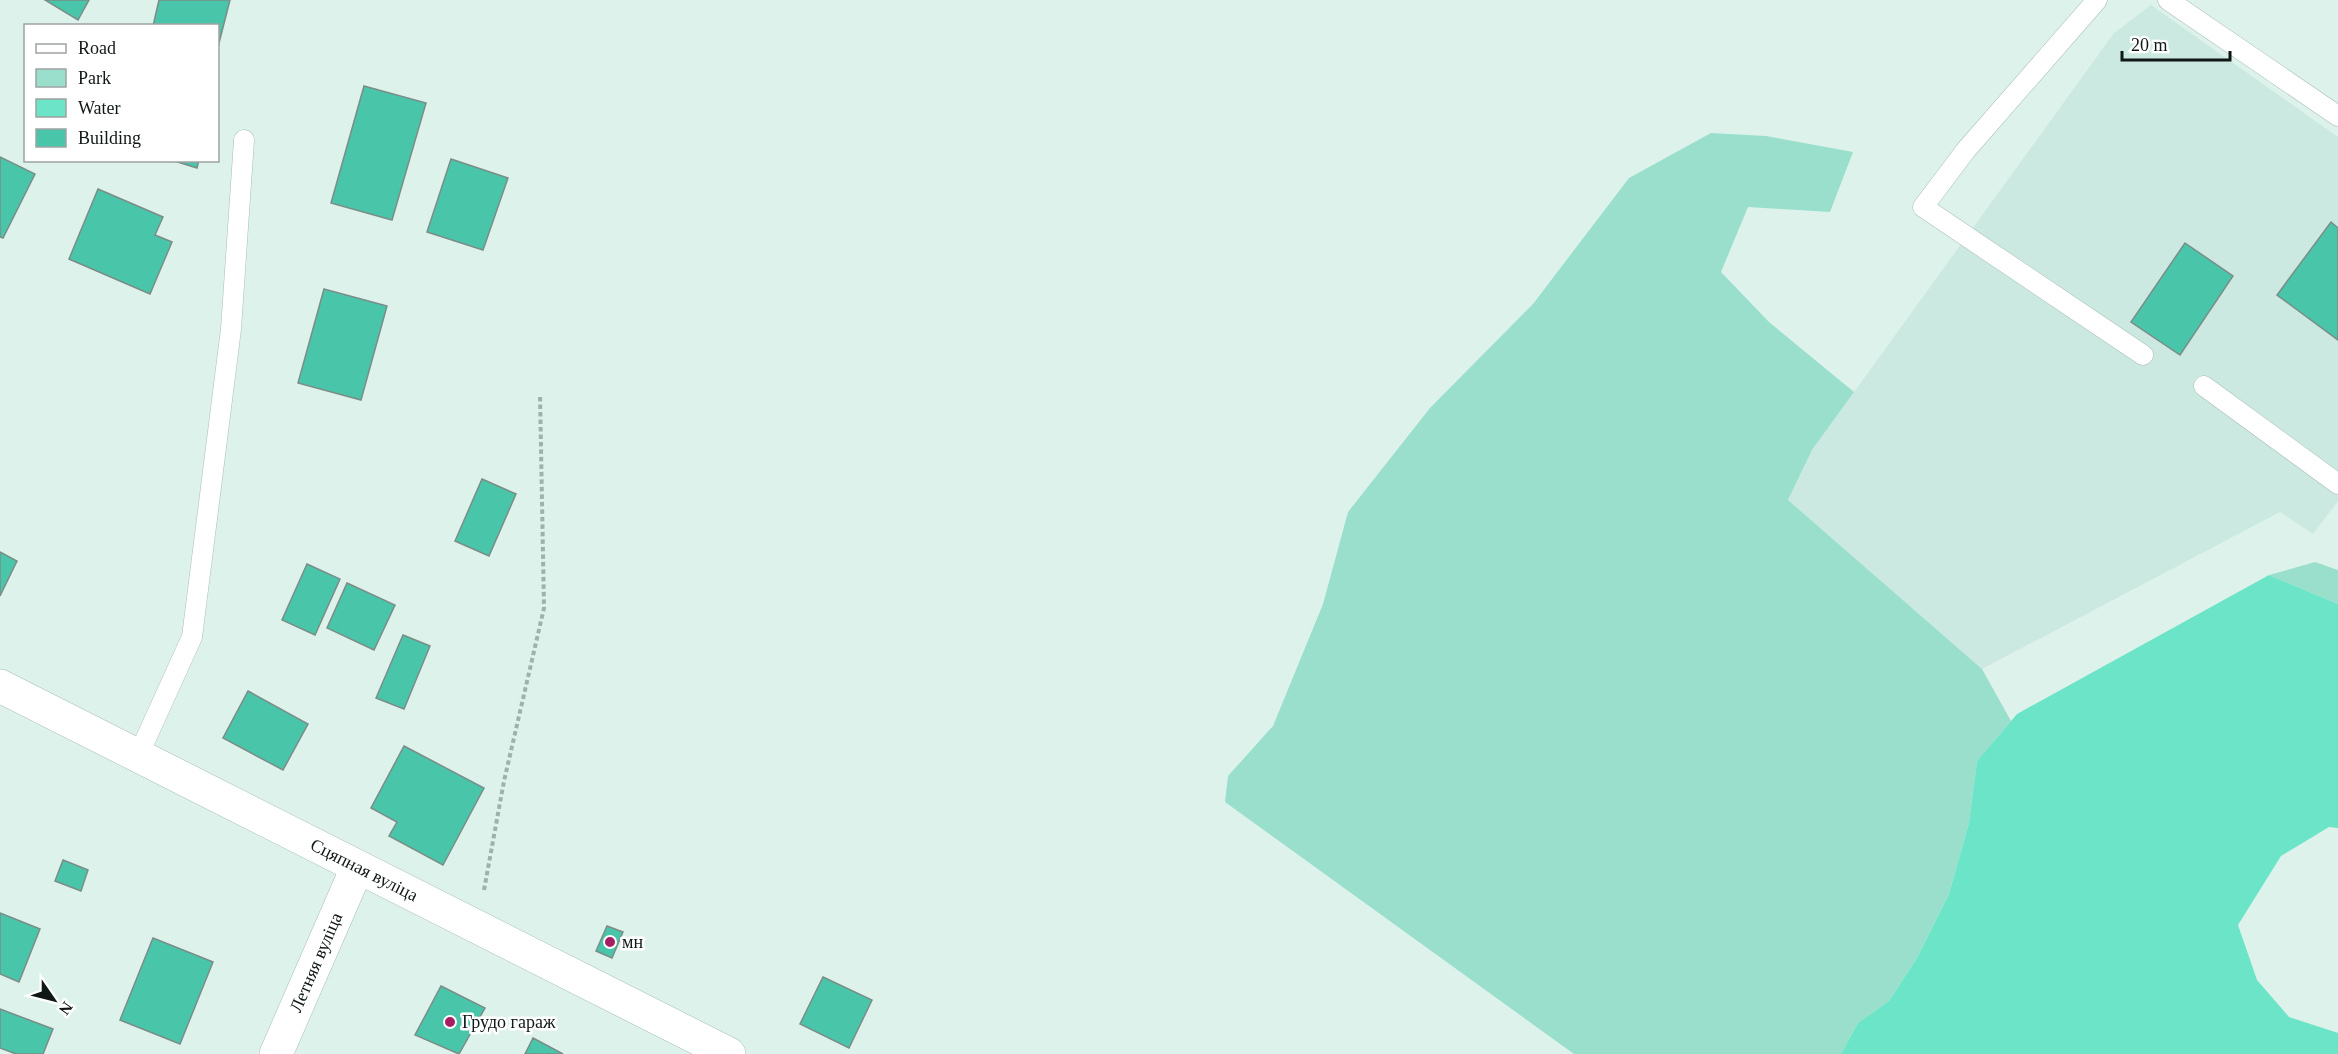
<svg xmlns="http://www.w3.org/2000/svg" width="2338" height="1054" viewBox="0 0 2338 1054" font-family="'Times New Roman',serif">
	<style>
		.built { fill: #cbe9e0 }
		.green { fill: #9adfcc }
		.water { fill: #6be4c7 }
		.building { fill: #49c6aa; stroke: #7a8d87; stroke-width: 1.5 }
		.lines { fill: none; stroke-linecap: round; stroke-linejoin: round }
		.service-casing { stroke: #a9bdb6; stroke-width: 21 }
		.minor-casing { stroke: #a9bdb6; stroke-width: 34 }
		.path { stroke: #a0b1ac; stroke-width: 4; stroke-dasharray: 4.5 3; stroke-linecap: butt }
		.service { stroke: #fff; stroke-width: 20 }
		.minor { stroke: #fff; stroke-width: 33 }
		.poi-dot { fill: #a61d64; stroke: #fff; stroke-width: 2 }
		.labels { text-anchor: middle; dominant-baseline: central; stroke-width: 5; stroke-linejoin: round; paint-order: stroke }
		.street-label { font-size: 18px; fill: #101816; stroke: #fff }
		.poi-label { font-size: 18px; fill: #101816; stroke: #fff; text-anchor: start }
	</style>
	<rect width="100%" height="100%" fill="#def2ec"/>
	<path class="built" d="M 2151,5 L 2338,137 L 2338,501 L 2313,534 L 2280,512 L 1982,669 L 1788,500 L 1812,450 L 2114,33 Z"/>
	<path class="green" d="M 1711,133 L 1766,136 L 1853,152 L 1830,212 L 1748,207 L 1721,272 L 1769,322 L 1854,392 L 1812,450 L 1788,500 L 1982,669 L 2011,721 L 1977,761 L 1969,823 L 1949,894 L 1917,958 L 1889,1001 L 1858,1023 L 1841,1054 L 1574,1054 L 1225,802 L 1228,776 L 1273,726 L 1323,604 L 1348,512 L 1430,408 L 1533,304 L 1629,178 Z
		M 2315,562 L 2338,570 L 2338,604 L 2269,575 Z"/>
	<path class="water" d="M 2269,575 L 2338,604 L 2338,828 L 2329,827 L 2281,856 L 2238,925 L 2257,980 L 2289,1017 L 2338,1033 L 2338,1054 L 1841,1054 L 1858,1023 L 1889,1001 L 1917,958 L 1949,894 L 1969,823 L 1977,761 L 2017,714 Z"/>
	<path class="building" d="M 45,0 L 89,0 L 78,20 Z
		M 159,0 L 230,0 L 218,47 L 218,26 L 153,26 Z
		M 364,86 L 426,103 L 392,220 L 331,203 Z
		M 0,157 L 35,174 L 3,238 L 0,237 Z
		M 451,159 L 508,178 L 483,250 L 427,232 Z
		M 171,160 L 199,160 L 197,168 Z
		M 98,189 L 163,217 L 155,235 L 172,242 L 150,294 L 69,259 Z
		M 2331,222 L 2338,228 L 2338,340 L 2277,295 Z
		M 2185,243 L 2233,276 L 2180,355 L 2131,322 Z
		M 324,289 L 387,306 L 361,400 L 298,383 Z
		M 482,479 L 516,494 L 489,556 L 455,541 Z
		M 0,552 L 17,561 L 0,596 Z
		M 307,564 L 340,579 L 315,635 L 282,620 Z
		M 347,583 L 395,605 L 374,650 L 327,628 Z
		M 403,635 L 430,646 L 404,709 L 376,698 Z
		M 248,691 L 308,724 L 283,770 L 223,738 Z
		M 404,746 L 484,788 L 443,865 L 389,836 L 397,822 L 371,808 Z
		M 63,860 L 88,870 L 81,891 L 55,881 Z
		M 0,913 L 40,929 L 19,982 L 0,974 Z
		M 607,926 L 623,932 L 612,958 L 596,951 Z
		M 153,938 L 213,962 L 180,1044 L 120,1020 Z
		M 823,977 L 872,1000 L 849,1048 L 800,1024 Z
		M 441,986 L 485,1008 L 459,1054 L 415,1035 Z
		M 0,1009 L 53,1029 L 43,1054 L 16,1054 L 0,1048 Z
		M 533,1038 L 563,1054 L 525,1054 Z"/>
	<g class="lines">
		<defs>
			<path id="service" d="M 2097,0 L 1966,150 L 1923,207 L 2143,355
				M 2168,0 L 2338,116
				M 2204,386 L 2338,484
				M 138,756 L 192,637 L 231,329 L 244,140"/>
			<g id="minor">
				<path id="s1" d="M 0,686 L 729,1054"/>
				<path id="s2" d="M 276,1054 L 357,868"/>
			</g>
		</defs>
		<use href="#service" class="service-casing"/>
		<use href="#minor" class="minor-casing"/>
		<path class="path" d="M 484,890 L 504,781 L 544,608 L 540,394"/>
		<use href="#service" class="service"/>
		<use href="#minor" class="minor"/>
	</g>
	<g class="poi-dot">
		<circle cx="610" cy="942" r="6"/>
		<circle cx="450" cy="1022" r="6"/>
	</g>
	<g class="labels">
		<g class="street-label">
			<text stroke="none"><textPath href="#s1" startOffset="408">Сцяпная вуліца</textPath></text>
			<text stroke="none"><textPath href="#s2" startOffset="100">Летняя вуліца</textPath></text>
		</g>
		<g class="poi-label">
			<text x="622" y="942">мн</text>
			<text x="462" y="1022">Грудо гараж</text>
		</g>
	</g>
	<rect x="24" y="24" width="195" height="138" fill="#ffffff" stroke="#9fa3a2" stroke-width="1.5"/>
	<rect x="36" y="44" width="30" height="9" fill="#ffffff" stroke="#9fa3a2" stroke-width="1.5"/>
	<text x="78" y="54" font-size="18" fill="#101816">Road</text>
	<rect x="36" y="69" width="30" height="18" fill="#9adfcc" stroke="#9fa3a2" stroke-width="1.5"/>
	<text x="78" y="84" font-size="18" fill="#101816">Park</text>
	<rect x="36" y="99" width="30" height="18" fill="#6be4c7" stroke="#9fa3a2" stroke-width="1.5"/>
	<text x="78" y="114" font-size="18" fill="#101816">Water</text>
	<rect x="36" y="129" width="30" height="18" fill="#49c6aa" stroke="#9fa3a2" stroke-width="1.5"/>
	<text x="78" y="144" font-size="18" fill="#101816">Building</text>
	<g transform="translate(54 1000) rotate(125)" stroke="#ffffff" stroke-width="4.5" paint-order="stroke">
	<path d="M0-4.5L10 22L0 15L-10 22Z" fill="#101816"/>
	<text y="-9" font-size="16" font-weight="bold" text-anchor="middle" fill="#101816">N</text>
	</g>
	<path d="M2122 51v9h108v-9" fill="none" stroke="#101816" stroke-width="3"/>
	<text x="2131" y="51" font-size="18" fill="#101816" stroke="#ffffff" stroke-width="4.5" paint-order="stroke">20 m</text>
</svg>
